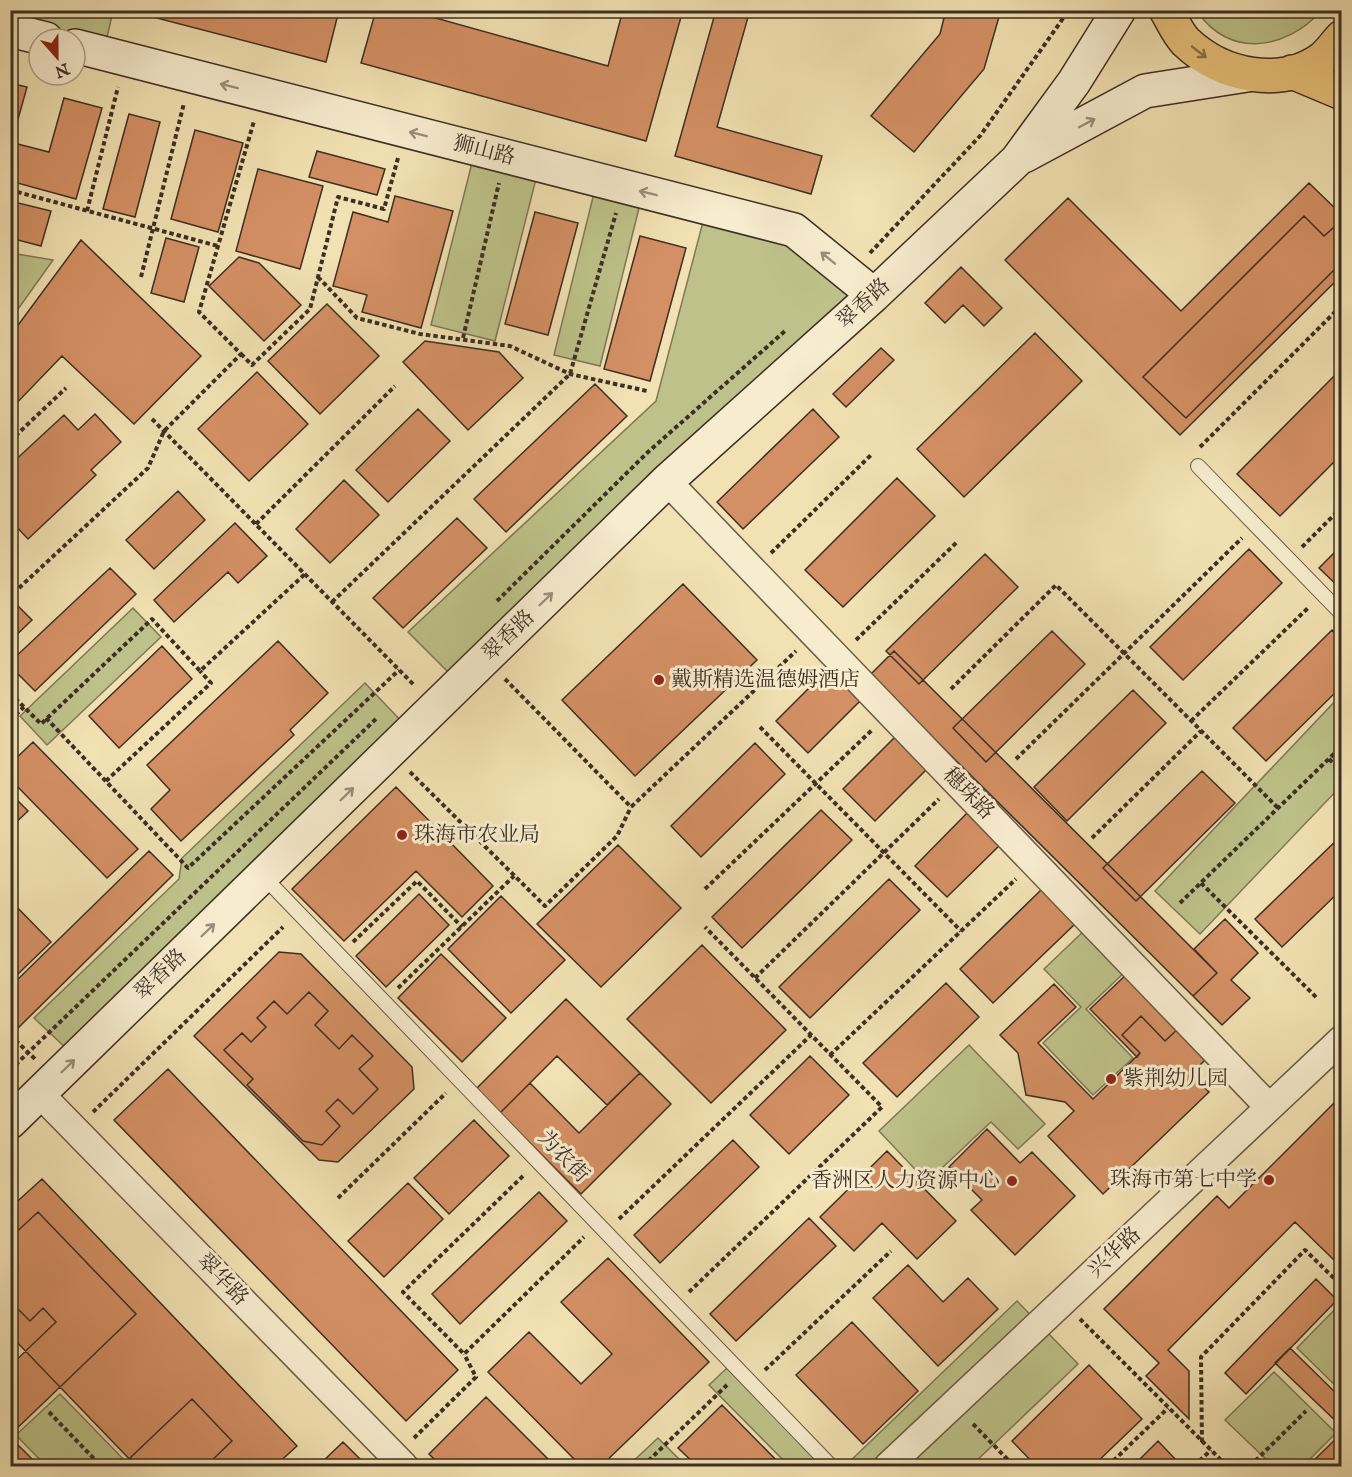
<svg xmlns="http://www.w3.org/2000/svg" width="1352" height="1477" viewBox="0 0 1352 1477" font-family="'IM FELL English','Noto Serif SC',serif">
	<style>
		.green { fill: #bec28a; stroke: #7e7858; stroke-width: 1.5 }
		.building { fill: #d49064; stroke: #3d2f25; stroke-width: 1.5 }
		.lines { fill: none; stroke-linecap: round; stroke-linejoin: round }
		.lane-casing { stroke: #6a5c48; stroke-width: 16 }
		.street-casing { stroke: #6a5c48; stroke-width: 30 }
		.secondary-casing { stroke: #3d2f25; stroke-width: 36 }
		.primary-casing { stroke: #3d2f25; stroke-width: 36 }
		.path { stroke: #3d2f25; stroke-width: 4; stroke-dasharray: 4.5 3; stroke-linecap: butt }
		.lane { stroke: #f7ecce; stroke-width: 14 }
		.street { stroke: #f7ecce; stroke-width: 27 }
		.secondary { stroke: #f7ecce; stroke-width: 33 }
		.primary { stroke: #e9c17a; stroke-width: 33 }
		.oneway { stroke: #8a714b }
		.oneway2 { stroke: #9a8e7a }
		.poi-dot { fill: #8f2418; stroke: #f7ecce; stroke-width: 2 }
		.labels { text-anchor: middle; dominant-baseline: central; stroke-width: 6; stroke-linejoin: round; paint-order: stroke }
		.street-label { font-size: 21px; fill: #3d2f25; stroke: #f7ecce }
		.poi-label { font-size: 21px; fill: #3d2f25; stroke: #f7ecce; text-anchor: start }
	</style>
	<rect width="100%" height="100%" fill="#f2e2b3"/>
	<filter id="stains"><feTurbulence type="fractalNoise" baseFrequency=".00333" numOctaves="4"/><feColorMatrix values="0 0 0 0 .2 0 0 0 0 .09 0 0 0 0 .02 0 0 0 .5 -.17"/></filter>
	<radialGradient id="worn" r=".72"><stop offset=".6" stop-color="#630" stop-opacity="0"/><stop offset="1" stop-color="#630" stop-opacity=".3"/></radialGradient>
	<path class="green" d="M 11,11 L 113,11 L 106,42 L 11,19 Z
		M 1197,11 L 1321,11 C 1286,50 1229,59 1197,11 Z
		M 473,159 L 537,175 L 495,341 L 431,325 Z
		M 594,193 L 640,204 L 600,366 L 554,355 Z
		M 704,218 L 786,240 L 858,297 L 456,680 L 408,632 L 656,401 Z
		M 11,253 L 53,260 L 11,319 L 10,254 Z
		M 133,608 L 161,637 L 47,745 L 20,716 Z
		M 365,683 L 405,725 L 69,1051 L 34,1018 L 179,879 L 182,858 Z
		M 1341,695 L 1341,786 L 1200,934 L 1155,891 Z
		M 1088,927 L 1128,969 L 1086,1009 L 1133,1058 L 1093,1095 L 1043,1043 L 1081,1007 L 1044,969 Z
		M 969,1045 L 1045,1124 L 1018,1149 L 991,1122 L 927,1182 L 879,1131 Z
		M 1017,1301 L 1078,1364 L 971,1466 L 845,1466 Z
		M 1341,1303 L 1341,1391 L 1297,1348 Z
		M 727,1368 L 824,1466 L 789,1466 L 709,1385 Z
		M 1274,1372 L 1336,1433 L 1303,1466 L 1273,1466 L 1225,1420 Z
		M 60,1394 L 130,1466 L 46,1466 L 16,1435 Z
		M 658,1438 L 686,1466 L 628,1466 Z"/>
	<path class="building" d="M 126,10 L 272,10 L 297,17 L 299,10 L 339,10 L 326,62 Z
		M 376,10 L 407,10 L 608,66 L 623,10 L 683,10 L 646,141 L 361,63 Z
		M 716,10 L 750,10 L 717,127 L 822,156 L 811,194 L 675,156 Z
		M 946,10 L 1001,10 L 984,69 L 914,152 L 871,116 L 940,34 Z
		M 10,83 L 27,87 L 13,137 L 10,136 Z
		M 64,98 L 102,108 L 76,199 L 10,181 L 10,142 L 49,152 Z
		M 129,114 L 160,122 L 135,217 L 103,209 Z
		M 195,130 L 243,143 L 218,232 L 171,219 Z
		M 317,151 L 385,169 L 377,195 L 309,177 Z
		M 258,169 L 323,186 L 300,269 L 236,251 Z
		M 1309,183 L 1342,215 L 1342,275 L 1180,435 L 1005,260 L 1068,198 L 1181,311 Z
		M 395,196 L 453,211 L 421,328 L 362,312 L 367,295 L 333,286 L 353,212 L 388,222 Z
		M 10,201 L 51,211 L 41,246 L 10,238 Z
		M 535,212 L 578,223 L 548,335 L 505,324 Z
		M 1304,216 L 1324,236 L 1333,228 L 1342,236 L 1342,262 L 1186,418 L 1143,377 Z
		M 640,236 L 686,248 L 650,381 L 604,369 Z
		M 166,238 L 199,247 L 184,302 L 151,293 Z
		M 81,240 L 201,356 L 134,424 L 62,356 L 10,410 L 10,336 Z
		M 239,257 L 259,263 L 301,305 L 264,341 L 209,286 Z
		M 961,267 L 1002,308 L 984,326 L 963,305 L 945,323 L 925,303 Z
		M 327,304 L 379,356 L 320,414 L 268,361 Z
		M 1035,333 L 1082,381 L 964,497 L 917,449 Z
		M 425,341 L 499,352 L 523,378 L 468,430 L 403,362 Z
		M 881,348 L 894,360 L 846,407 L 833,394 Z
		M 1342,368 L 1342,454 L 1280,516 L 1237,474 Z
		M 257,372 L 308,424 L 249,481 L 198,429 Z
		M 595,384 L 627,416 L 506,532 L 474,499 Z
		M 418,409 L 450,441 L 388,502 L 356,470 Z
		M 813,409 L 839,437 L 743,529 L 717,502 Z
		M 95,414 L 121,442 L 91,470 L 96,475 L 28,539 L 13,523 L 10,525 L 10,465 L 64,415 L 78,430 Z
		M 897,478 L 935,516 L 843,607 L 805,570 Z
		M 344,480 L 379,515 L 330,563 L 296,529 Z
		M 178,491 L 205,520 L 154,569 L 126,540 Z
		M 457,518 L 487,548 L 403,628 L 373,598 Z
		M 235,523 L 267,556 L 238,583 L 228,572 L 174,622 L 154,600 Z
		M 1342,545 L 1342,590 L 1319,568 Z
		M 1249,549 L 1282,583 L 1183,680 L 1150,647 Z
		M 985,554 L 1018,587 L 919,684 L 886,651 Z
		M 110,568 L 136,594 L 35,691 L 10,666 L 10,662 Z
		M 683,584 L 757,660 L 635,776 L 562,700 Z
		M 10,598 L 32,620 L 10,641 Z
		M 1332,630 L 1342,640 L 1342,686 L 1266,761 L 1233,728 Z
		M 1052,631 L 1085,664 L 986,762 L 953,728 Z
		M 278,641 L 328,693 L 290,730 L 294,735 L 181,841 L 151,809 L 170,790 L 147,765 Z
		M 162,646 L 192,679 L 119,748 L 89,716 Z
		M 894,651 L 1217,973 L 1193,996 L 870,675 Z
		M 829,668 L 861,700 L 808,753 L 776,721 Z
		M 1133,690 L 1166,723 L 1067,821 L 1034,787 Z
		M 896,736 L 928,768 L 875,821 L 843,789 Z
		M 33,742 L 138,849 L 107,878 L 10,779 L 10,764 Z
		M 755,743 L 785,774 L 701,857 L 671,826 Z
		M 1202,771 L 1235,803 L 1136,901 L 1103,868 Z
		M 396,787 L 493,886 L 462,917 L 416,871 L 344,941 L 292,889 Z
		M 10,793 L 28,811 L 10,828 Z
		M 821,810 L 852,840 L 742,948 L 712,917 Z
		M 968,812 L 1001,844 L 947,897 L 915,866 Z
		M 1342,835 L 1342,889 L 1282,947 L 1255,919 Z
		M 618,845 L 681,908 L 601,987 L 537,924 Z
		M 149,851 L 173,875 L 15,1031 L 10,1027 L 10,983 L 12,985 Z
		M 889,879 L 920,910 L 810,1018 L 779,987 Z
		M 1042,889 L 1076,923 L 993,1003 L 960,969 Z
		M 419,894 L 449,925 L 386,987 L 356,956 Z
		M 501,896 L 565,960 L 511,1013 L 448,949 Z
		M 10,900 L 51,942 L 17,975 L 10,968 Z
		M 1225,919 L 1258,953 L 1231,980 L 1250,998 L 1222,1025 L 1193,996 L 1217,973 L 1194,949 Z
		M 702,945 L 786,1030 L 711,1103 L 627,1019 Z
		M 279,952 L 301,954 L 412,1067 L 414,1089 L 338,1162 L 319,1160 L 194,1036 Z
		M 441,954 L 506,1018 L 462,1062 L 398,998 Z
		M 1129,972 L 1181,1026 L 1165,1041 L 1141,1016 L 1122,1035 L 1140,1053 L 1137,1057 L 1090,1009 Z
		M 946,983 L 979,1017 L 897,1097 L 863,1063 Z
		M 1054,984 L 1076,1007 L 1038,1043 L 1093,1099 L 1140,1053 L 1122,1035 L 1141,1016 L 1165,1041 L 1181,1026 L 1210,1055 L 1191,1074 L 1209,1092 L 1103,1194 L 1048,1136 L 1074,1111 L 1065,1102 L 1026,1095 L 1018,1053 L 1000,1035 Z
		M 309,992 L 328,1011 L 315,1025 L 339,1049 L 352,1035 L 373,1056 L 359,1069 L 378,1089 L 353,1114 L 338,1099 L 326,1111 L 340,1126 L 322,1145 L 303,1141 L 247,1085 L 253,1079 L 224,1050 L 242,1033 L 251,1042 L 266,1027 L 257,1018 L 274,1001 L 287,1014 Z
		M 566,999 L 640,1073 L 607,1105 L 557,1056 L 500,1113 L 476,1089 Z
		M 810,1056 L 849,1095 L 789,1154 L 750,1115 Z
		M 168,1069 L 458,1370 L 406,1421 L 114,1120 Z
		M 640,1073 L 671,1104 L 581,1194 L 500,1113 L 530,1083 L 579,1133 Z
		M 1342,1095 L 1342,1256 L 1336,1262 L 1295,1222 L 1168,1350 L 1189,1371 L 1189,1419 L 1146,1376 L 1159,1363 L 1104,1309 L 1217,1196 L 1229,1208 Z
		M 474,1120 L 509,1156 L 449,1214 L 414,1178 Z
		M 987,1129 L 1020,1163 L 1032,1152 L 1075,1196 L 1015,1255 L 971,1210 L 982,1200 L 949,1167 Z
		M 733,1140 L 759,1167 L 660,1263 L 634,1235 Z
		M 887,1151 L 956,1221 L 917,1259 L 882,1223 L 854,1251 L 820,1217 Z
		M 42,1179 L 297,1446 L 275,1466 L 136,1466 L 10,1335 L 10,1208 Z
		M 408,1183 L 443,1219 L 384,1277 L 348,1241 Z
		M 539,1192 L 567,1221 L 460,1324 L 432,1294 Z
		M 38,1212 L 136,1314 L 10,1435 L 10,1366 L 56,1322 L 43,1308 L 30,1321 L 10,1301 L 10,1238 Z
		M 809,1218 L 836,1246 L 736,1341 L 710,1314 Z
		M 608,1258 L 709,1362 L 601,1466 L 581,1466 L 488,1372 L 529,1332 L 581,1384 L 612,1354 L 561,1302 Z
		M 908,1265 L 943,1302 L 968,1278 L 998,1309 L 938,1366 L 873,1298 Z
		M 1316,1279 L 1337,1300 L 1246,1394 L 1225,1373 Z
		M 852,1322 L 918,1391 L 863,1444 L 796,1375 Z
		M 1290,1348 L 1342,1399 L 1342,1427 L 1275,1363 Z
		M 1089,1365 L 1142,1419 L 1093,1466 L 1036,1466 L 1012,1441 Z
		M 486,1397 L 555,1466 L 441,1466 L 429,1454 Z
		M 192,1399 L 232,1441 L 206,1466 L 139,1466 L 130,1458 Z
		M 722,1405 L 782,1466 L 697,1466 L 678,1448 Z
		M 1342,1433 L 1342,1466 L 1308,1466 Z
		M 10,1437 L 39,1466 L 10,1466 Z
		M 1158,1441 L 1176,1460 L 1170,1466 L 1133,1466 Z
		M 343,1442 L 367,1466 L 318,1466 Z"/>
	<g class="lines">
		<defs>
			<path id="lane" d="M 1198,466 L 1342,614
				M 263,876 L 831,1466"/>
			<path id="street" d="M 667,481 L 1269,1107
				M 40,1094 L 404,1466
				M 888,1466 L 1342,1039"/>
			<path id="secondary" d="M 10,30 L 46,39
				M 75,46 L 794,230 L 874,295
				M 1024,156 L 1145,91 L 1247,75
				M 10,1122 L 667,481 L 874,295 L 1017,160 L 1074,82 L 1119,10"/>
			<path id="primary" d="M 1166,10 C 1172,20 1178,34 1186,42 C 1222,76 1281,89 1323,58 C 1330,52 1336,43 1342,37
				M 1292,72 L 1342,93"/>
		</defs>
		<use href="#lane" class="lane-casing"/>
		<use href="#street" class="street-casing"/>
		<use href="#secondary" class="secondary-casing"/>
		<use href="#primary" class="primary-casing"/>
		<path class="path" d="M 10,190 L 218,246
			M 87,211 L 118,87
			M 870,253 L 980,136 L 1069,10
			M 141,277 L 184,103
			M 318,277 L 357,318 L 420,334 L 510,346 L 570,374 L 647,391
			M 463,338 L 499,183
			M 241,354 L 252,365 L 310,309 L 338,197 L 384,209 L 398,158
			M 152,419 L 414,685
			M 10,441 L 66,388
			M 1200,447 L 1342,305
			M 256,524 L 395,386
			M 1302,547 L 1342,507
			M 771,553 L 871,455
			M 19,588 L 148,468 L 164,431 L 241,354 L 199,312 L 254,121
			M 497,601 L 648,452 L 785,331
			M 332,602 L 570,374 L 616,213
			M 856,640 L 957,542
			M 505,679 L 631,807 L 796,651
			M 951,689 L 1056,585 L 1278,808
			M 10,693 L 41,724 L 152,619 L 200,671 L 305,574
			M 46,718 L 188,868 L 399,670
			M 10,720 L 24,707
			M 1191,721 L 1309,607
			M 760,727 L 961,931
			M 1016,759 L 1242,538
			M 1329,759 L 1342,772
			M 410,772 L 545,906 L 617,836 L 631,807
			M 106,781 L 211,683 L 200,671
			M 1092,838 L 1201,731
			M 1201,883 L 1318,999
			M 705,889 L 872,730
			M 1180,903 L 1342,746
			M 353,942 L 417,881 L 462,927
			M 755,978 L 939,799
			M 398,988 L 514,876
			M 10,1035 L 35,1059
			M 830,1055 L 1016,879
			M 10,1070 L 378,717
			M 93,1112 L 283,927
			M 523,1176 L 403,1292 L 464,1354 L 584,1237
			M 338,1198 L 446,1093
			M 619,1219 L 811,1035
			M 689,1292 L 882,1107 L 705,927
			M 1080,1319 L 1227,1466
			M 765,1370 L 891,1251
			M 49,1412 L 101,1466
			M 973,1424 L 1014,1466
			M 414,1438 L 476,1377 L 464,1354
			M 1202,1442 L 1201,1357 L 1305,1250 L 1342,1286
			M 643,1466 L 727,1385
			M 1108,1466 L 1168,1408
			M 1194,1466 L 1211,1450
			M 1250,1466 L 1306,1411"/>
		<use href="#lane" class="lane"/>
		<use href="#street" class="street"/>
		<use href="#secondary" class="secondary"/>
		<use href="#primary" class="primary"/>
	</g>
	<defs><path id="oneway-shaft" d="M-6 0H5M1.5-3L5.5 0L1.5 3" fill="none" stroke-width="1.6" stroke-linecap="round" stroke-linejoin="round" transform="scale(1.5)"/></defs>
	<use class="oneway" href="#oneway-shaft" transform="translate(1199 52) rotate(38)"/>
	<g class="oneway2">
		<use href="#oneway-shaft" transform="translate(229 86) rotate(-166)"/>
		<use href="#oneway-shaft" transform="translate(1087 123) rotate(-28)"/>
		<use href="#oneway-shaft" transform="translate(418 134) rotate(-166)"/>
		<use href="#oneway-shaft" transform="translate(648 193) rotate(-166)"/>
		<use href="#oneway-shaft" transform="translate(828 258) rotate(-141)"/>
		<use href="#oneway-shaft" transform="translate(546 599) rotate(-44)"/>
		<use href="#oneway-shaft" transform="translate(347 794) rotate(-44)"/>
		<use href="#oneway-shaft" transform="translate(208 930) rotate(-44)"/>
		<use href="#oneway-shaft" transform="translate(68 1066) rotate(-44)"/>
	</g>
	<g class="poi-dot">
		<circle cx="659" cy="680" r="6"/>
		<circle cx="402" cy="835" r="6"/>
		<circle cx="1111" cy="1079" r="6"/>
		<circle cx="1269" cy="1180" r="6"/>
		<circle cx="1012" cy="1181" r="6"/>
	</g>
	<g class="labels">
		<g class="street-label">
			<text transform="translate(484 151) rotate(14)">狮山路</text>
			<text transform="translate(864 304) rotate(-42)">翠香路</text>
			<text transform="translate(509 636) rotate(-44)">翠香路</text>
			<text transform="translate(968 794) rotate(46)">穗珠路</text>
			<text transform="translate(161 975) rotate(-44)">翠香路</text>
			<text transform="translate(563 1157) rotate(46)">为农街</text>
			<text transform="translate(1115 1253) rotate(-43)">兴华路</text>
			<text transform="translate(222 1280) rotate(46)">翠华路</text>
		</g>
		<g class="poi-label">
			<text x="671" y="680">戴斯精选温德姆酒店</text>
			<text x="414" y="835">珠海市农业局</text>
			<text x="1123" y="1079">紫荆幼儿园</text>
			<text x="1257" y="1180" text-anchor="end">珠海市第七中学</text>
			<text x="1000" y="1181" text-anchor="end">香洲区人力资源中心</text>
		</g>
	</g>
	<rect width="1352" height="1477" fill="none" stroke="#f2e2b3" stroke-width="36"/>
	<rect x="12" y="12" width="1328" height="1453" fill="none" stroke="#3d2f25" stroke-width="3"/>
	<rect x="18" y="18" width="1316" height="1441" fill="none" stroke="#3d2f25" stroke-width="1.5"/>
	<g transform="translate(57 57) rotate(159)"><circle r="28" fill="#f7ecce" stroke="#ada08a" stroke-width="1.5"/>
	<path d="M0-4.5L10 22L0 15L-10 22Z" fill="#8f2418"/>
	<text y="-9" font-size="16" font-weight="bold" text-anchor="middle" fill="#3d2f25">N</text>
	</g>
	<rect width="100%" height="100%" filter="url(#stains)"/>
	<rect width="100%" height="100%" fill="url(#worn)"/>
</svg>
